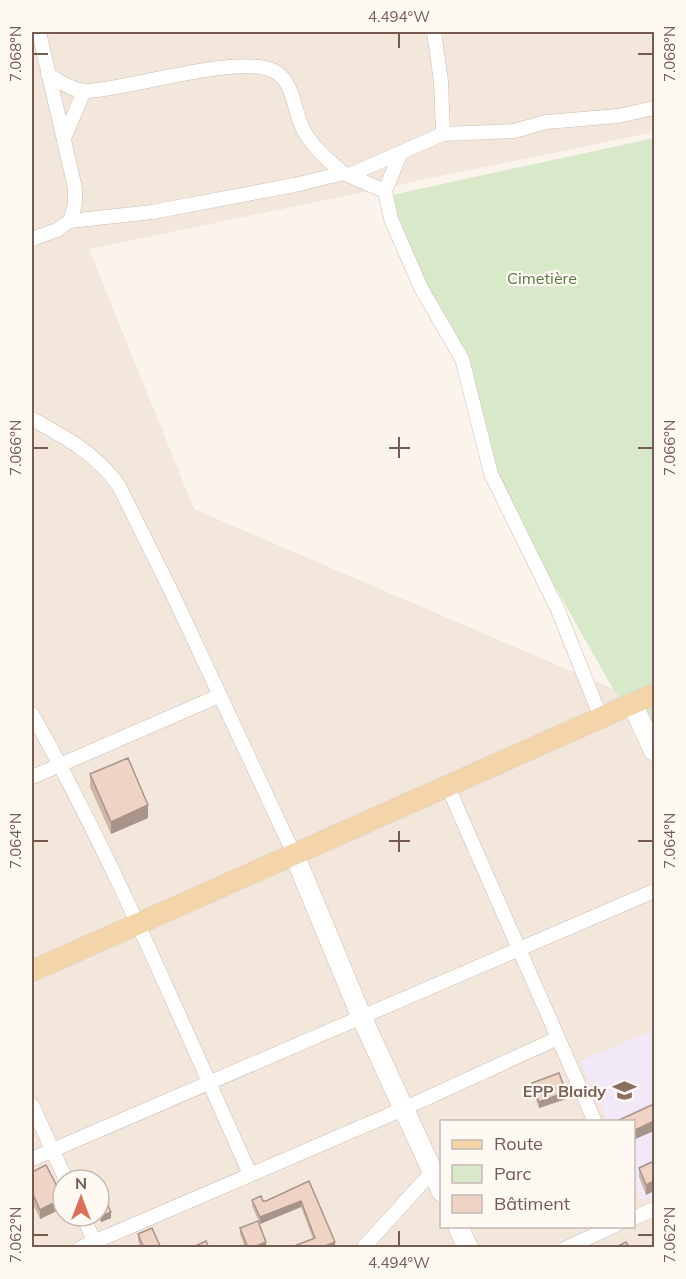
<svg xmlns="http://www.w3.org/2000/svg" width="686" height="1279" viewBox="0 0 686 1279" font-family="Mulish,sans-serif">
	<style>
		.residential { fill: #f3e6da; fill-rule: evenodd }
		.education { fill: #f1e8f8 }
		.green { fill: #d8e9ca }
		.lines { fill: none; stroke-linecap: round; stroke-linejoin: round }
		.street-casing { stroke: #cdbcb2; stroke-width: 15 }
		.secondary-casing { stroke: #d2beb2; stroke-width: 21 }
		.primary-casing { stroke: #d8d1ce; stroke-width: 22 }
		.street { stroke: #fff; stroke-width: 14 }
		.secondary { stroke: #fff; stroke-width: 20 }
		.primary { stroke: #f4d5aa; stroke-width: 21 }
		.wall { fill: #ceb6a9 }
		.shaded-wall { fill: #a7948a }
		.building { fill: #efd4c5; stroke: #a7948a; stroke-width: 1.5 }
		.ticks { fill: none; stroke: #755b50; stroke-width: 2 }
		.labels { text-anchor: middle; dominant-baseline: central; stroke-width: 4.5; stroke-linejoin: round; paint-order: stroke }
		.park-label { font-size: 16px; fill: #5a7a48; stroke: #fef9f2 }
		.education-label { font-size: 16px; font-weight: bold; fill: #785e54; stroke: #fef9f2; text-anchor: end }
		.neatline { fill: none; stroke: #755b50; stroke-width: 2 }
		.ticks-label { font-size: 15px; text-anchor: middle; fill: #755b50 }
	</style>
	<rect width="100%" height="100%" fill="#fbf4ec"/>
	<path class="residential" d="M 32,32 L 654,32 L 654,132 L 89,249 L 194,509 L 613,689 L 654,747 L 654,1247 L 32,1247 ZM 442,1122 L 634,1122 L 634,1226 L 442,1226 ZM 63,1180 L 99,1180 L 99,1216 L 63,1216 Z"/>
	<path class="education" d="M 654,1030 L 654,1197 L 642,1202 L 634,1182 L 634,1122 L 607,1121 L 580,1061 Z"/>
	<path class="green" d="M 654,138 L 654,747 L 613,689 L 488,468 L 468,367 L 445,335 L 387,196 Z"/>
	<g class="lines">
		<defs>
			<path id="street" d="M 39,32 L 75,188 L 75,204 L 70,221
				M 434,32 L 441,81 L 443,134
				M 48,75 C 59,81 73,91 86,91 C 126,90 243,52 276,72 C 295,84 294,115 305,133 C 315,149 329,161 343,173
				M 65,136 L 84,91
				M 401,152 L 385,191 L 391,219 L 421,288 L 462,359 L 491,474 L 558,610 L 601,718
				M 349,175 L 443,134 L 514,131 L 546,122 L 618,116 L 654,108
				M 32,239 L 57,230 L 70,221 L 152,212 L 295,185 L 343,173 L 385,191
				M 32,419 C 65,437 97,454 119,486 L 173,595 L 294,854
				M 32,714 C 115,862 180,1019 250,1174
				M 32,777 L 219,696
				M 447,785 L 595,1122
				M 32,1105 L 66,1180
				M 32,1159 L 654,891
				M 83,1216 L 97,1248
				M 634,1218 L 654,1209
				M 80,1248 L 403,1109 L 558,1038
				M 363,1248 L 432,1172
				M 566,1248 L 614,1226"/>
			<path id="secondary" d="M 632,703 L 654,751
				M 294,854 L 362,1018 L 442,1192
				M 458,1226 L 468,1248"/>
			<path id="primary" d="M 32,971 L 654,694"/>
		</defs>
		<use href="#street" class="street-casing"/>
		<use href="#secondary" class="secondary-casing"/>
		<use href="#primary" class="primary-casing"/>
		<use href="#street" class="street"/>
		<use href="#secondary" class="secondary"/>
		<use href="#primary" class="primary"/>
	</g>
	<path class="wall" d="M 90,774 L 148,818 L 111,834 L 90,787 Z
		M 532,1083 L 566,1099 L 539,1108 L 532,1089 Z
		M 654,1161 L 646,1195 L 639,1177 L 639,1168 Z
		M 32,1172 L 63,1208 L 40,1219 L 32,1202 Z
		M 309,1181 L 335,1248 L 313,1239 L 301,1207 L 260,1224 L 252,1206 L 252,1200 L 266,1201 Z
		M 99,1186 L 111,1218 L 101,1222 L 98,1216 Z
		M 240,1228 L 266,1248 L 245,1248 L 240,1234 Z
		M 138,1234 L 161,1248 L 141,1248 L 138,1241 Z"/>
	<path class="shaded-wall" d="M 148,805 L 148,818 L 111,834 L 111,822 Z
		M 566,1092 L 566,1099 L 539,1108 L 539,1102 Z
		M 654,1121 L 654,1131 L 633,1140 L 633,1131 Z
		M 654,1181 L 654,1191 L 646,1195 L 646,1185 Z
		M 63,1198 L 63,1208 L 40,1219 L 40,1210 Z
		M 301,1201 L 301,1207 L 260,1224 L 260,1217 Z
		M 111,1212 L 111,1218 L 101,1222 L 101,1216 Z
		M 266,1242 L 266,1248 L 251,1248 Z
		M 335,1242 L 335,1248 L 320,1248 Z"/>
	<path class="building" d="M 128,758 L 148,805 L 111,822 L 90,774 Z
		M 559,1073 L 566,1092 L 539,1102 L 532,1083 Z
		M 654,1104 L 654,1121 L 633,1131 L 633,1122 L 619,1122 L 619,1120 Z
		M 654,1161 L 654,1181 L 646,1185 L 639,1168 Z
		M 46,1165 L 63,1198 L 40,1210 L 32,1192 L 32,1172 Z
		M 309,1181 L 335,1242 L 320,1248 L 289,1248 L 315,1238 L 301,1201 L 260,1217 L 252,1200 L 261,1196 L 263,1201 L 266,1201 Z
		M 99,1186 L 111,1212 L 101,1216 L 99,1211 Z
		M 258,1221 L 266,1242 L 251,1248 L 248,1248 L 240,1228 Z
		M 152,1228 L 161,1248 L 144,1248 L 138,1234 Z
		M 206,1241 L 209,1248 L 191,1248 Z
		M 626,1242 L 630,1248 L 619,1248 L 618,1246 Z"/>
	<path class="ticks" d="M 399,33 L 399,48M 33,54 L 48,54M 638,54 L 653,54M 399,437 L 399,458M 33,448 L 48,448M 389,448 L 410,448M 638,448 L 653,448M 399,831 L 399,852M 33,841 L 48,841M 389,841 L 410,841M 638,841 L 653,841M 399,1231 L 399,1246M 33,1235 L 48,1235M 638,1235 L 653,1235"/>
	<defs>
		<symbol id="school-bare" viewBox="-9 -9 18 18"><path d="M0-5L7-2L0 1L-7-2ZM-4 1L0 2.5L4 1V4Q0 6-4 4Z" fill="#8d6e63" stroke="#fef9f2" stroke-width="2.5" paint-order="stroke"/></symbol>
	</defs>
	<g fill-rule="evenodd">
		<use href="#school-bare" x="608" y="1074" width="33" height="33"/>
	</g>
	<g class="labels">
		<g class="park-label">
			<text x="542" y="278">Cimetière</text>
		</g>
		<g class="education-label">
			<text x="606" y="1091">EPP Blaidy</text>
		</g>
	</g>
	<rect width="686" height="1279" fill="none" stroke="#fef9f2" stroke-width="66"/>
	<rect x="440" y="1120" width="195" height="108" fill="#fef9f2" stroke="#c7bab1" stroke-width="1.5"/>
	<rect x="452" y="1140" width="30" height="9" fill="#f4d5aa" stroke="#c7bab1" stroke-width="1.5"/>
	<text x="494" y="1150" font-size="18" fill="#755b50">Route</text>
	<rect x="452" y="1165" width="30" height="18" fill="#d8e9ca" stroke="#c7bab1" stroke-width="1.5"/>
	<text x="494" y="1180" font-size="18" fill="#755b50">Parc</text>
	<rect x="452" y="1195" width="30" height="18" fill="#efd4c5" stroke="#c7bab1" stroke-width="1.5"/>
	<text x="494" y="1210" font-size="18" fill="#755b50">Bâtiment</text>
	<g transform="translate(81 1198)"><circle r="28" fill="#fef9f2" stroke="#c7bab1" stroke-width="1.5"/>
	<path d="M0-4.5L10 22L0 15L-10 22Z" fill="#db715b"/>
	<text y="-9" font-size="16" font-weight="bold" text-anchor="middle" fill="#755b50">N</text>
	</g>
	<rect x="33" y="33" width="620" height="1213" class="neatline"/>
	<g class="ticks-label">
		<text x="399" y="22">4.494°W</text>
		<text transform="translate(16 54) rotate(-90)" y="5">7.068°N</text>
		<text transform="translate(670 54) rotate(-90)" y="5">7.068°N</text>
		<text transform="translate(16 448) rotate(-90)" y="5">7.066°N</text>
		<text transform="translate(670 448) rotate(-90)" y="5">7.066°N</text>
		<text transform="translate(16 841) rotate(-90)" y="5">7.064°N</text>
		<text transform="translate(670 841) rotate(-90)" y="5">7.064°N</text>
		<text transform="translate(16 1235) rotate(-90)" y="5">7.062°N</text>
		<text transform="translate(670 1235) rotate(-90)" y="5">7.062°N</text>
		<text x="399" y="1268">4.494°W</text>
	</g>
</svg>
